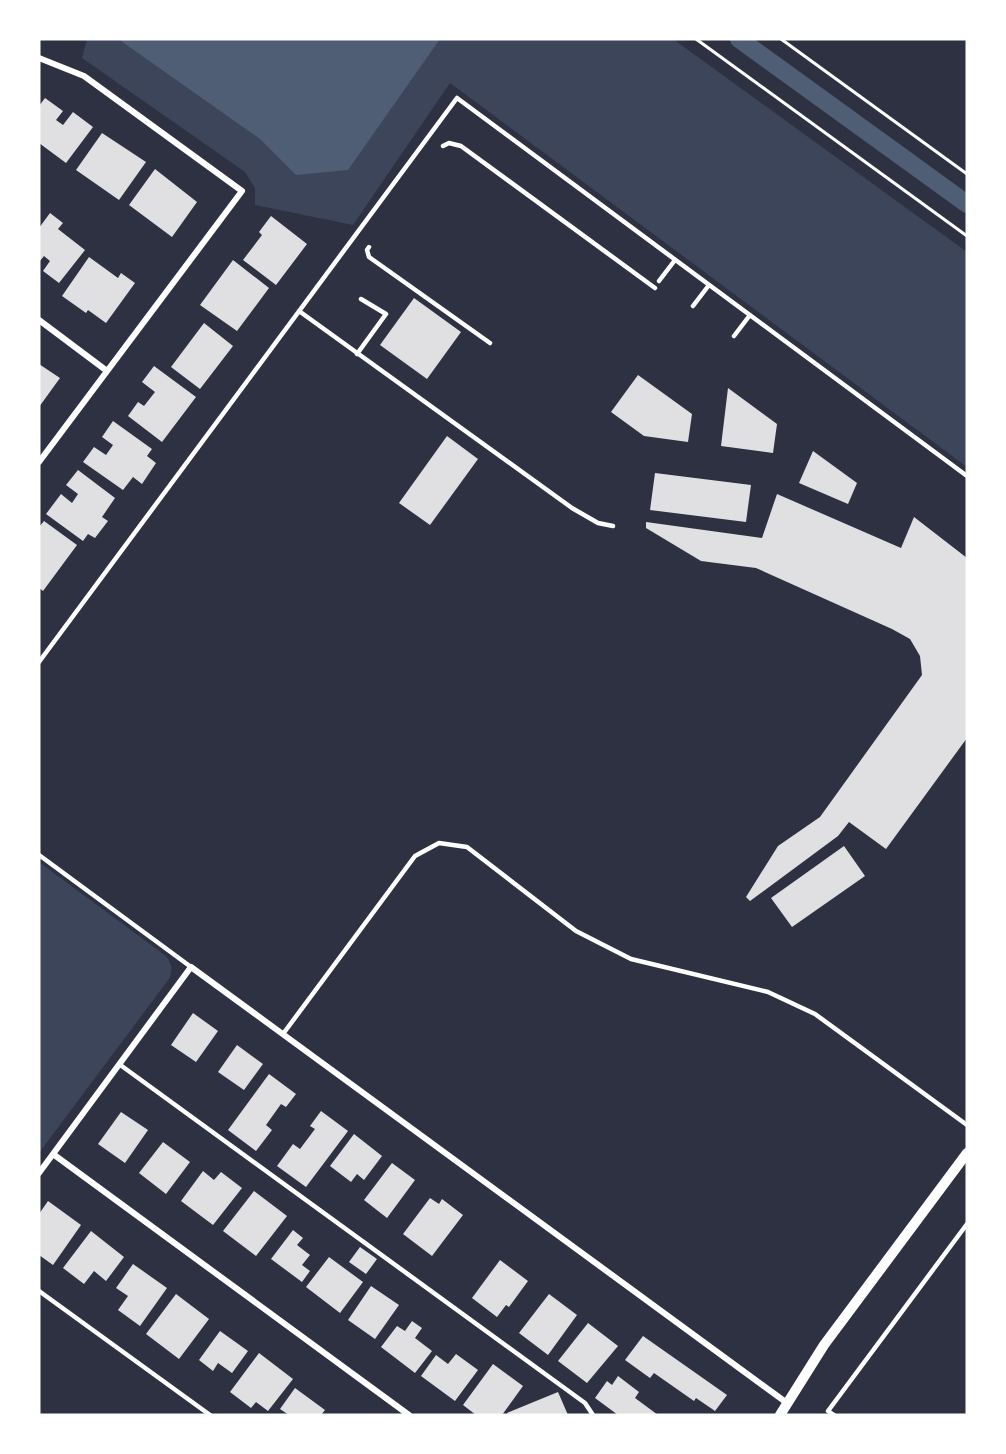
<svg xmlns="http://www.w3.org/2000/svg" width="1006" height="1454" viewBox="0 0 1006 1454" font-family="Cabin,sans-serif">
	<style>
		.green { fill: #3c4559 }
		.water { fill: #4f5d75 }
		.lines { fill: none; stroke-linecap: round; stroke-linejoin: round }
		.canal { stroke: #4f5d75; stroke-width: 18 }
		.building { fill: #e0e0e3 }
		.path { stroke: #fff; stroke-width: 3 }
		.service { stroke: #fff; stroke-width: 4.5 }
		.minor { stroke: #fff; stroke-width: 6 }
		.tertiary { stroke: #fff; stroke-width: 10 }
	</style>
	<rect width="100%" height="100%" fill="#2d3142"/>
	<path class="green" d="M 87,39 L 673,39 L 967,252 L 967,467 L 450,83 L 353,225 L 255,205 L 255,188 L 245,172 L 82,58 Z
		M 39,862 L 166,956 C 172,964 173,970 169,979 L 39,1153 Z"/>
	<path class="water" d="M 122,39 L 440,39 L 348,170 L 296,175 L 260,139 L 121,41 Z"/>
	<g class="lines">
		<path class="canal" d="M 739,39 L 967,204"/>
	</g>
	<path class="building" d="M 45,98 L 63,111 L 56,120 L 63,125 L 73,112 L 93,127 L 66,163 L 39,143 L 39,106 Z
		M 102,133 L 146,162 L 119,200 L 76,170 Z
		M 155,169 L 197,202 L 172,237 L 129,205 Z
		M 50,213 L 63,223 L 58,229 L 85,250 L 59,283 L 43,271 L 50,261 L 44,256 L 39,262 L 39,228 Z
		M 271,216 L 307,244 L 276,285 L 243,260 L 262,235 L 259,232 Z
		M 89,257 L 118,278 L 121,273 L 135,283 L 106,323 L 88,310 L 86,313 L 62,296 Z
		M 233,260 L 269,288 L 237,331 L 200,305 Z
		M 414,298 L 461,332 L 427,379 L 380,345 Z
		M 204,323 L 233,346 L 200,389 L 171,367 Z
		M 39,364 L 60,378 L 39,407 Z
		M 154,366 L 196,397 L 162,442 L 128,416 L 138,402 L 144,406 L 155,392 L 142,382 Z
		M 638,375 L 692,414 L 688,442 L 644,436 L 611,412 Z
		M 728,388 L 777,424 L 773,453 L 721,446 Z
		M 113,421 L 152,449 L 147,456 L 156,463 L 142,484 L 133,477 L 123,490 L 83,462 L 94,447 L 106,455 L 113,445 L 102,437 Z
		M 447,436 L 478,459 L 430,525 L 399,503 Z
		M 813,451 L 857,483 L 848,504 L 799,483 Z
		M 78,470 L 115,498 L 102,517 L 108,521 L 95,538 L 88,534 L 83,541 L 46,514 L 61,494 L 72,503 L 78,494 L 66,485 Z
		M 655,473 L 751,485 L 746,522 L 650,510 Z
		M 777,494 L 901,548 L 914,517 L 967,558 L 967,738 L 886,849 L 849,822 L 838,836 L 750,901 L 746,897 L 778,846 L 820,817 L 922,675 L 920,656 L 910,639 L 892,629 L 756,568 L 701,561 L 646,528 L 646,522 L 762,538 Z
		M 44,521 L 77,545 L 43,591 L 39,588 L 39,527 Z
		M 844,846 L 865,876 L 792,927 L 771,898 Z
		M 193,1013 L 218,1031 L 196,1062 L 171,1045 Z
		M 237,1045 L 263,1064 L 244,1090 L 218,1072 Z
		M 269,1074 L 296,1094 L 286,1107 L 281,1104 L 266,1125 L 272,1130 L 256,1151 L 228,1130 Z
		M 321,1111 L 348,1131 L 306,1187 L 277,1166 L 293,1144 L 300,1149 L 315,1129 L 310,1126 Z
		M 121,1112 L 148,1130 L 125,1163 L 98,1144 Z
		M 354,1134 L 382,1156 L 364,1180 L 357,1174 L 351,1182 L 330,1166 Z
		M 163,1142 L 190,1162 L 166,1194 L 139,1173 Z
		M 392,1163 L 415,1180 L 387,1218 L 364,1200 Z
		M 203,1171 L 214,1180 L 221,1172 L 242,1188 L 213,1225 L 181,1201 Z
		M 254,1191 L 287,1216 L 256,1256 L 223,1231 Z
		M 430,1198 L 439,1204 L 442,1199 L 463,1215 L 432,1256 L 403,1234 Z
		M 48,1201 L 81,1225 L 53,1265 L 39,1255 L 39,1214 Z
		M 293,1230 L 303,1238 L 297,1245 L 310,1255 L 302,1265 L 310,1271 L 302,1282 L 271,1259 Z
		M 91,1231 L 124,1257 L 106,1281 L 94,1271 L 84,1284 L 63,1268 Z
		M 360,1247 L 377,1259 L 366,1274 L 349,1262 Z
		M 329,1257 L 363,1282 L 340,1313 L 306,1287 Z
		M 500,1260 L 528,1281 L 509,1307 L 506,1305 L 497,1317 L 472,1298 Z
		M 133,1264 L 167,1288 L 140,1326 L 118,1310 L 128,1296 L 116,1288 Z
		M 371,1286 L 399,1305 L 375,1339 L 348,1320 Z
		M 176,1294 L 209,1319 L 179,1359 L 146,1334 Z
		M 549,1294 L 577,1315 L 548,1355 L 519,1333 Z
		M 412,1321 L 422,1328 L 415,1338 L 432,1351 L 415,1373 L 381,1347 L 397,1326 L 405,1331 Z
		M 588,1323 L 618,1346 L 587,1383 L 558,1361 Z
		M 220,1331 L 248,1351 L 232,1373 L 218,1363 L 213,1371 L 199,1360 Z
		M 643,1336 L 727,1395 L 715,1411 L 696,1398 L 694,1401 L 654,1373 L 650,1378 L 625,1360 Z
		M 259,1353 L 293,1379 L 268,1411 L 256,1402 L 251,1408 L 230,1392 Z
		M 456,1354 L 478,1370 L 455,1401 L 421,1376 L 436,1355 L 448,1364 Z
		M 493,1364 L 523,1386 L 502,1415 L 476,1415 L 463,1405 Z
		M 618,1376 L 639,1392 L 635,1398 L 658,1415 L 618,1415 L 595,1398 L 607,1381 L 612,1385 Z
		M 295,1388 L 325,1410 L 321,1415 L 289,1415 L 280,1409 Z
		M 558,1392 L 568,1415 L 508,1415 L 507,1413 Z"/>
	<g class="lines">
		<path class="path" d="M 696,39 L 967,236
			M 781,39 L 967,174"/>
		<path class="service" d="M 443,146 L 449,143 L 461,146 L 655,288
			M 369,247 L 367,250 L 369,257 L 490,343
			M 659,281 L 675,260
			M 693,306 L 709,285
			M 299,311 L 572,508 L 598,523 L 613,526
			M 734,336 L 750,315
			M 357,354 L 386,314 L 361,299
			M 39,662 L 457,98 L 967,476
			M 39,855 L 191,967
			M 283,1034 L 415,856 L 439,843 L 467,847 L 576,931 L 631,959 L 768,992 L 815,1014 L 967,1125
			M 119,1064 L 585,1403 L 593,1415
			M 39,1291 L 210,1415
			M 834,1415 L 828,1411 L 967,1224"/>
		<path class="minor" d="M 39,58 L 84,76 L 242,191 L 39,462
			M 39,320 L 107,371
			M 53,1154 L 409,1415
			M 39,1173 L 191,967 L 787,1403"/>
		<path class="tertiary" d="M 780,1415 L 824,1345 L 967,1153"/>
	</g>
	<rect width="1006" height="1454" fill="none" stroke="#ffffff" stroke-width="81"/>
</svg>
